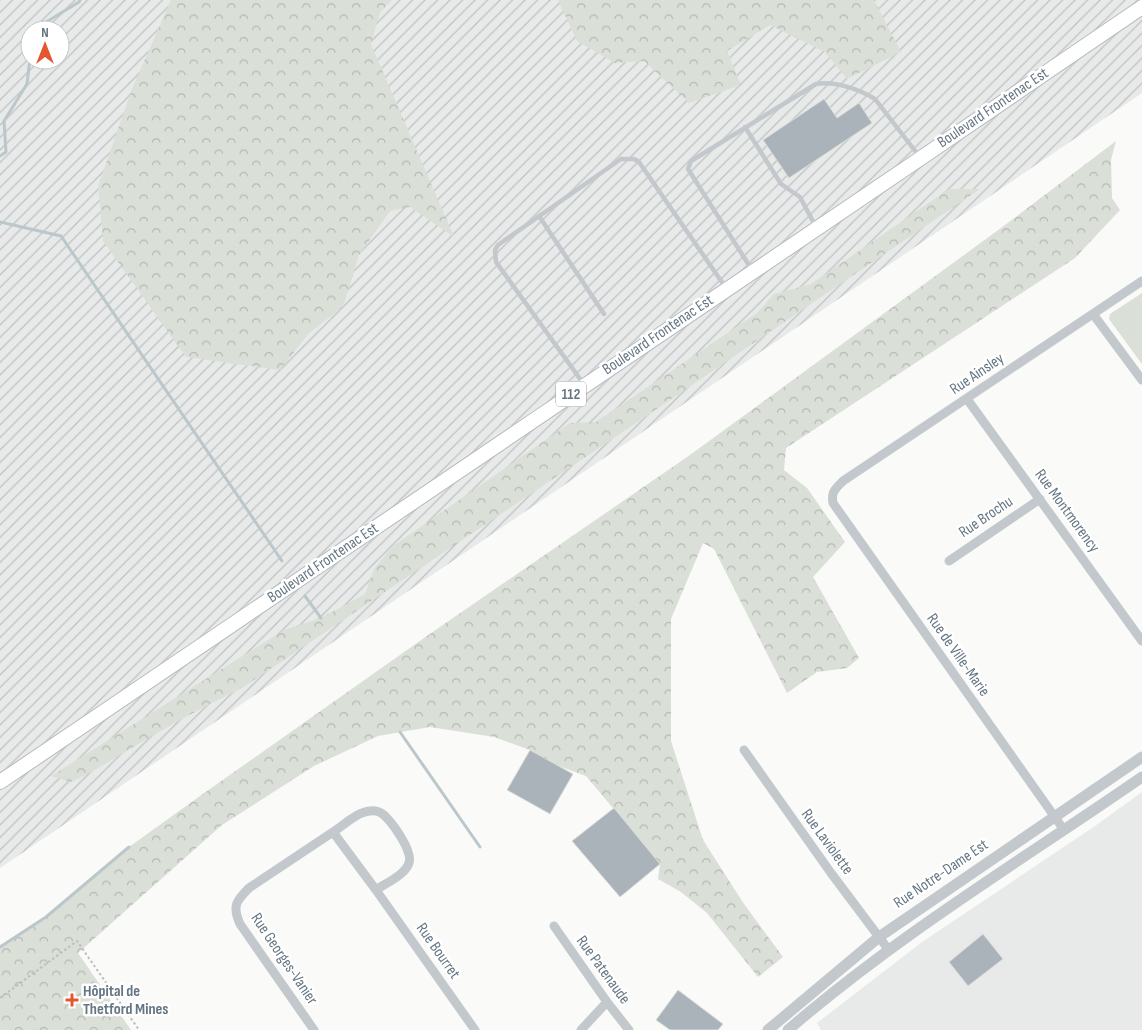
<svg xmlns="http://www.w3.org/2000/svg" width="1142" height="1030" viewBox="0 0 1142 1030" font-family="'Sofia Sans Condensed',sans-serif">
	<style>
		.built { fill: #e8e9e9 }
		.industrial { fill: url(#industrial-furrows); fill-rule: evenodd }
		.forest { fill: url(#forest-crowns) }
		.park { fill: #dadfd7 }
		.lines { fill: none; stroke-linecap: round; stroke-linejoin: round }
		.stream { stroke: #bbc7cb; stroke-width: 3 }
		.building { fill: #aab3b9; stroke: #dcdcda }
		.primary-casing { stroke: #b5babe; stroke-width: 16 }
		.path { stroke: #bbbfc2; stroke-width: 2; stroke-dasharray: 2.5 2.5; stroke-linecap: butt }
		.service { stroke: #c3c8cc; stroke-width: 4.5 }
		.minor { stroke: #c3c8cc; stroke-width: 9 }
		.tertiary { stroke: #c3c8cc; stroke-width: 11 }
		.primary { stroke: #fff; stroke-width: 14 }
		.poi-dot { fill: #e4572e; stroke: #fff; stroke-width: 2 }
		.labels { text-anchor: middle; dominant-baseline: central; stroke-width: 5; stroke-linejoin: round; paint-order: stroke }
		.shield { fill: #fff; stroke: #939fa8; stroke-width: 1 }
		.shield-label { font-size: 15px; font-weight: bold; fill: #657683 }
		.street-label { font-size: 16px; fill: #657683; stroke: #fff }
		.poi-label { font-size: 16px; font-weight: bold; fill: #657683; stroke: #fff; text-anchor: start }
	</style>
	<defs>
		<pattern id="industrial-furrows" width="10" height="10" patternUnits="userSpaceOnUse" patternTransform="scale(1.25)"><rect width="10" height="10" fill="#e8e9e9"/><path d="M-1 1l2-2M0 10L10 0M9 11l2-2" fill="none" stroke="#c0c1c2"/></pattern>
		<pattern id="forest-crowns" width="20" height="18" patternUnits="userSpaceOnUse" patternTransform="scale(1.25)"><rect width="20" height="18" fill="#dadfd7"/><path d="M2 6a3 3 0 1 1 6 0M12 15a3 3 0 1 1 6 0" fill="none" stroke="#b4b9b4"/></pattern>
	</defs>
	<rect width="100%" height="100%" fill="#fafaf8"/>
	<path class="built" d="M 1142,792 L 1142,1030 L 821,1030 L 817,1023 L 922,942 L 1095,826 Z"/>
	<path class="industrial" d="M 0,0 L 1142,0 L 1142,93 L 0,868 ZM 30,30 L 60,30 L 60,60 L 30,60 Z"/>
	<path class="forest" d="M 171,0 L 392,0 L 380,12 L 371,44 L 454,237 L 410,207 L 390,211 L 359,255 L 343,307 L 309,333 L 280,370 L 186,357 L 103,241 L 98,186 L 132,89 Z
		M 558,0 L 874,0 L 901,52 L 847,79 L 825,52 L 770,25 L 727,51 L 741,85 L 689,103 L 644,61 L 615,63 L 577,41 Z
		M 1116,141 L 1111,160 L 1112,198 L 1120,210 L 1075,258 L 786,448 L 784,470 L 807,488 L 845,542 L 813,577 L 859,658 L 847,668 L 817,672 L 787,693 L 714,549 L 703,543 L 671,619 L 671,741 L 703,840 L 744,904 L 783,957 L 758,977 L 707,913 L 681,892 L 658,879 L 660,864 L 586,776 L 556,765 L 530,750 L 494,737 L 430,727 L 378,736 L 314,766 L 222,825 L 78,953 L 131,1030 L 0,1030 L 0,947 L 46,917 L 129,847 L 200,796 L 424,638 L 690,455 L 1001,228 Z
		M 949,189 L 980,189 L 645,417 L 242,688 C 211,703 181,719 152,736 C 125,751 100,769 71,782 L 51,776 L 284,630 L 321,618 L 365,594 L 374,569 L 393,546 L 570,423 L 596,422 L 757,313 L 774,294 L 811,284 Z"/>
	<path class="park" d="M 1142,293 L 1142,364 L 1109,319 L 1110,314 Z"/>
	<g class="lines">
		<path class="stream" d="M 36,30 L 38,27 L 79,2 L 80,0
			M 0,156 L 6,152 L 4,121 L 27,84 L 30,58
			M 0,222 L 61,236 L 282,561
			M 305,596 L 321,618
			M 400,732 L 480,847
			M 0,947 L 46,917 L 129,847"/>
	</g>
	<path class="building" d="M 824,99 L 837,118 L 859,103 L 872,123 L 789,178 L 763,140 Z
		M 530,750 L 573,774 L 550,814 L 507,790 Z
		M 614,808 L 660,864 L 620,897 L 572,841 Z
		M 983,934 L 1003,959 L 968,986 L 949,962 Z
		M 678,990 L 723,1024 L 718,1030 L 670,1030 L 656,1020 Z"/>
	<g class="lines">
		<defs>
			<path id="primary" d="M 0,782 L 921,158 L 1142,7"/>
		</defs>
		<use href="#primary" class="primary-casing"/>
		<path class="path" d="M 0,998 L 77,941 L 139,1030"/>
		<path class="service" d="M 745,127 L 781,184 L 800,197 L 816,227
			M 539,216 L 604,314
			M 752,270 L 688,169 L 691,161 L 816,84 C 835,81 859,89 875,99 L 919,156
			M 583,383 L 496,262 L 495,250 L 498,245 L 621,159 L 634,159 L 639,162 L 726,288"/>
		<path class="minor" d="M 1093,314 L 1142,380
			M 967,399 L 1142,641
			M 949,561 L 1040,499
			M 744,750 L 831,873 L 888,949
			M 1064,830 L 833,503 C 831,492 835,489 843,481 L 1142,281
			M 376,890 C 386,883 405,875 409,863 C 413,851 393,824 385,816 C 381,812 375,810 370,811 C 357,812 344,825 333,832 L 376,890 L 475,1030
			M 554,926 L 607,1002 L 629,1030
			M 314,1030 L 240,924 C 232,906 236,901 249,888 L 333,832
			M 581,1030 L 607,1002"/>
		<path class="tertiary" d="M 768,1030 L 879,937 L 1142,757
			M 788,1030 C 899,934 1022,860 1142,777"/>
		<use href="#primary" class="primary"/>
	</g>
	<path class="poi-dot" d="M69.5 992.5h5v5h5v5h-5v5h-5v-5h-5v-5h5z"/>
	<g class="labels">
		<rect class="shield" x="556" y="381.5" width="30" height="25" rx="4"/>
		<g class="shield-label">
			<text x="571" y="394">112</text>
		</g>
		<g class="street-label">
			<text transform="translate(993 108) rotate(-34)">Boulevard Frontenac Est</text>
			<text transform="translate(658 335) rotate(-34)">Boulevard Frontenac Est</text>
			<text transform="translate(977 374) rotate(-34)">Rue Ainsley</text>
			<text transform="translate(1067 511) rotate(54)">Rue Montmorency</text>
			<text transform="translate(986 517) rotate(-34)">Rue Brochu</text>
			<text transform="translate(323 563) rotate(-34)">Boulevard Frontenac Est</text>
			<text transform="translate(958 655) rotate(55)">Rue de Ville-Marie</text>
			<text transform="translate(827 842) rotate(54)">Rue Laviolette</text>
			<text transform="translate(941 874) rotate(-34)">Rue Notre-Dame Est</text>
			<text transform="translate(438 951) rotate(55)">Rue Bourret</text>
			<text transform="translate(284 959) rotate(56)">Rue Georges-Vanier</text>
			<text transform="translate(603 970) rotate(54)">Rue Patenaude</text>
		</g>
		<g class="poi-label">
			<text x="83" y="991">Hôpital de<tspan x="83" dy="18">Thetford Mines</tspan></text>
		</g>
	</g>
	<g transform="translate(45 45)"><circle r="24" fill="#ffffff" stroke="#c1c8cd"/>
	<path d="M0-4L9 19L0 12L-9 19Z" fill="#e4572e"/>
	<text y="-8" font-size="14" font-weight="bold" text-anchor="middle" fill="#657683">N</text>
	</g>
</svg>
